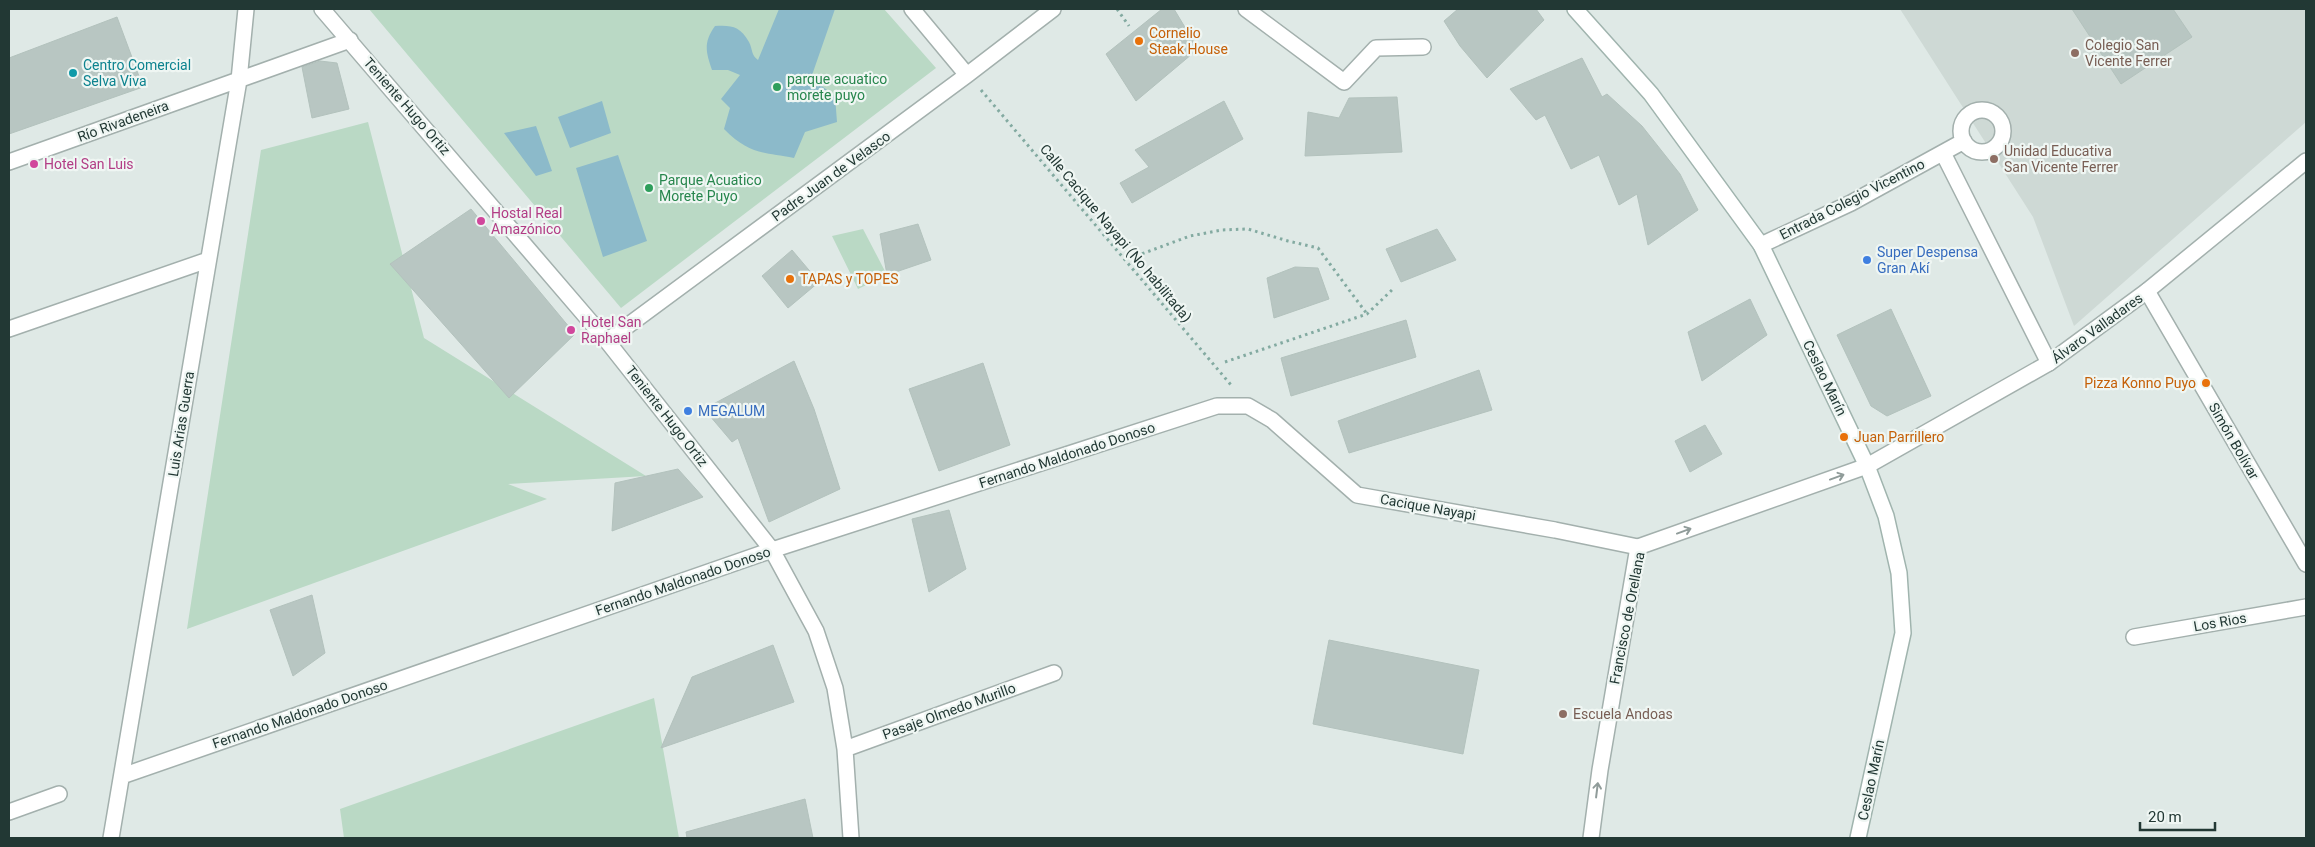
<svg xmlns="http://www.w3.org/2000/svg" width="2315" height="847" viewBox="0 0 2315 847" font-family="Roboto,sans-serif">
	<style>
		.built { fill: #ced9d5 }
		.green { fill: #bad9c5 }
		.water { fill: #8cbaca }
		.building { fill: #b8c6c2; stroke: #b3c2bd }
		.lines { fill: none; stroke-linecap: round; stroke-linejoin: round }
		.minor-casing { stroke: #a3b0ad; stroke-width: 18 }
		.tertiary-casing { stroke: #a3b0ad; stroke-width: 18 }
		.secondary-casing { stroke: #a0b4ae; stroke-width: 18 }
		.path { stroke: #83aaa1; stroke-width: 3; stroke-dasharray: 2.5 4; stroke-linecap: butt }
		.minor { stroke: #fff; stroke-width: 15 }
		.tertiary { stroke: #fff; stroke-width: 15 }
		.secondary { stroke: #fff; stroke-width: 15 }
		.oneway { stroke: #909c9a }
		.food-dot { fill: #e8710a; stroke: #eff6f3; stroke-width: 2 }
		.education-dot { fill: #8d6e63; stroke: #eff6f3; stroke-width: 2 }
		.culture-dot { fill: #0f9aa8; stroke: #eff6f3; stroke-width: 2 }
		.leisure-dot { fill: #2e9e5b; stroke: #eff6f3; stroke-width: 2 }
		.hotel-dot { fill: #d1479c; stroke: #eff6f3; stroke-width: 2 }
		.shop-dot { fill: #3f7fe0; stroke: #eff6f3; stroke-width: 2 }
		.labels { text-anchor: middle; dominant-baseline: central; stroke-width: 4.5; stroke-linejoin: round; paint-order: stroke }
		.food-label { font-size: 14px; fill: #c56008; stroke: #eff6f3; text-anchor: start }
		.education-label { font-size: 14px; fill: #785e54; stroke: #eff6f3; text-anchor: start }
		.culture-label { font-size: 14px; fill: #0d838f; stroke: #eff6f3; text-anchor: start }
		.leisure-label { font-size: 14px; fill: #27864d; stroke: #eff6f3; text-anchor: start }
		.street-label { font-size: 14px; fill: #223834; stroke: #eff6f3 }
		.hotel-label { font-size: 14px; fill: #b23c85; stroke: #eff6f3; text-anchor: start }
		.shop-label { font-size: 14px; fill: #366cbe; stroke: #eff6f3; text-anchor: start }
	</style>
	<rect width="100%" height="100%" fill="#dfe9e6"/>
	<path class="built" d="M 1900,9 L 2306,9 L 2306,122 L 2074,326 L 2033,217 Z"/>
	<path class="green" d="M 369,9 L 884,9 L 936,68 L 621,308 Z
		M 368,122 L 424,338 L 646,476 L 508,484 L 547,499 L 187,629 L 261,150 Z
		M 863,229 L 887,275 L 858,289 L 832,236 Z
		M 654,698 L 679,838 L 344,838 L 340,809 Z"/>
	<path class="water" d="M 779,9 L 835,9 L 811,78 L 835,96 L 837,122 L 805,132 L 794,158 C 761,152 749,154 724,129 L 730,108 L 721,99 L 740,75 L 728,70 L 712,70 C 706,52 703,43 715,26 C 731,25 740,26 749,42 C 753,50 751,55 758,60 Z
		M 602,101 L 611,133 L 570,148 L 558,117 Z
		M 536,126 L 552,171 L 536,176 L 504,133 Z
		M 618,155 L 647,241 L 603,257 L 576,168 Z"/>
	<path class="building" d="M 1162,9 L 1174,9 L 1198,49 L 1136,101 L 1106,54 Z
		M 1458,9 L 1536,9 L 1544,20 L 1487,78 L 1460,46 L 1444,21 Z
		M 2072,9 L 2173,9 L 2192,37 L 2121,84 Z
		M 117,17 L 143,87 L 9,134 L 9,58 Z
		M 1582,58 L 1602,97 L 1607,94 L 1642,126 L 1680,174 L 1698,210 L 1648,245 L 1637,194 L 1619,205 L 1599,155 L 1571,169 L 1545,115 L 1536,120 L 1510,89 Z
		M 320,61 L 337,63 L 349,109 L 312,118 L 302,67 Z
		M 1397,97 L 1402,152 L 1305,156 L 1308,112 L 1339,118 L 1349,98 Z
		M 1224,101 L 1243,139 L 1132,203 L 1120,183 L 1149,167 L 1135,150 Z
		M 471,209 L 575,334 L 509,398 L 390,264 Z
		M 918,224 L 931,260 L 887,275 L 880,234 Z
		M 1437,229 L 1456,260 L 1401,282 L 1386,249 Z
		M 792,250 L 819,282 L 788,308 L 762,276 Z
		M 1295,267 L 1318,268 L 1329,299 L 1274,318 L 1267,278 Z
		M 1750,299 L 1767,335 L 1702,381 L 1688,332 Z
		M 1891,309 L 1931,396 L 1887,416 L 1871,406 L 1837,335 Z
		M 1406,320 L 1416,357 L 1291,396 L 1281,358 Z
		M 794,361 L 814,409 L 840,489 L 769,522 L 738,438 L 732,442 L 704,409 Z
		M 983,363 L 1010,445 L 939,471 L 909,389 Z
		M 1479,370 L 1492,410 L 1349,453 L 1338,421 Z
		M 1705,425 L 1722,454 L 1690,472 L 1675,441 Z
		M 678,469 L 703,497 L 612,531 L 615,483 Z
		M 949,510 L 966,569 L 929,592 L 912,519 Z
		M 312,595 L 325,653 L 293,676 L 270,610 Z
		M 1329,640 L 1479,670 L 1463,754 L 1313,724 Z
		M 773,645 L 794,702 L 661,748 L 692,677 Z
		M 805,799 L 813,838 L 687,838 L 686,832 Z"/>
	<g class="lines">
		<defs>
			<path id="minor" d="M 322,9 L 607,341 L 772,550 L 816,631 L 835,688 L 845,749 L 851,838
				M 912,9 L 967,75
				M 1246,9 L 1344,82 L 1376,48 L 1423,47
				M1961 131a21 21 0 1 1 42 0a21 21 0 1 1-42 0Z
				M 1943,153 L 2049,363
				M 9,162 L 350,40
				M 1761,245 L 1851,203 L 1964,141
				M 2147,291 L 2306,564
				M 9,329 L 208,260
				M 607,341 L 967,75 L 1053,9
				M 2134,637 L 2306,607
				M 845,749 L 1054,673
				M 122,776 L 772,550 L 1217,406 L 1248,406 L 1272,420 L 1357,495 L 1555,530 L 1638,547
				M 9,812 L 59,794
				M 111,838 L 239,80 L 246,9"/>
			<path id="tertiary" d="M 1591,838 L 1600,770 L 1638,547 L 1867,466 L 2049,363 L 2147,291 L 2306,161"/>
			<path id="secondary" d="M 1575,9 L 1651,94 L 1761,245 L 1867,466 L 1886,516 L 1899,573 L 1903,633 L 1858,838"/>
		</defs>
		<use href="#minor" class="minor-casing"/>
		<use href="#tertiary" class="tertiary-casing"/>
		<use href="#secondary" class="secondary-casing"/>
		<path class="path" d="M 1117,9 L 1129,26
			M 981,90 L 1231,385
			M 1136,256 L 1190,236 L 1222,230 L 1248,229 L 1288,241 L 1318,248 L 1367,314
			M 1225,362 L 1367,314 L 1393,289"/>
		<use href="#minor" class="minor"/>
		<use href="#tertiary" class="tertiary"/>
		<use href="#secondary" class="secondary"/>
	</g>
	<defs><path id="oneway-shaft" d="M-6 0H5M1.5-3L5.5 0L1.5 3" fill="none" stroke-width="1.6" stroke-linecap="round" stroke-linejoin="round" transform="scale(1.25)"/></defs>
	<g class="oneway">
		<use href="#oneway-shaft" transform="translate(1837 477) rotate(-20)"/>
		<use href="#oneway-shaft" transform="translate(1684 531) rotate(-20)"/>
		<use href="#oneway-shaft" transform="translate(1597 790) rotate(-83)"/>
	</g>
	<g class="food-dot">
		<circle cx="1139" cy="41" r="5"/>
		<circle cx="790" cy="279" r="5"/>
		<circle cx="2206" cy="383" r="5"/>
		<circle cx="1844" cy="437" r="5"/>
	</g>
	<g class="education-dot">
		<circle cx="2075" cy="53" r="5"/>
		<circle cx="1994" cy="159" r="5"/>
		<circle cx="1563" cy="714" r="5"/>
	</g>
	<circle class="culture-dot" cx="73" cy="73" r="5"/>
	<g class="leisure-dot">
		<circle cx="777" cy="87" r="5"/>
		<circle cx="649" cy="188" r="5"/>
	</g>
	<g class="hotel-dot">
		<circle cx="34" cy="164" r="5"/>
		<circle cx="481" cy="221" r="5"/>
		<circle cx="571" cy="330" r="5"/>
	</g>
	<g class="shop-dot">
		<circle cx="1867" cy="260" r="5"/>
		<circle cx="688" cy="411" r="5"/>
	</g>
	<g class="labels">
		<g class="food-label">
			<text x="1149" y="33">Cornelio<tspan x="1149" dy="16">Steak House</tspan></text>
			<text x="800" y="279">TAPAS y TOPES</text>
			<text x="2196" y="383" text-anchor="end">Pizza Konno Puyo</text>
			<text x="1854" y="437">Juan Parrillero</text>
		</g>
		<g class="education-label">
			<text x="2085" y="45">Colegio San<tspan x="2085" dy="16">Vicente Ferrer</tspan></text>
			<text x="2004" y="151">Unidad Educativa<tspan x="2004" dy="16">San Vicente Ferrer</tspan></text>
			<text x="1573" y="714">Escuela Andoas</text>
		</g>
		<g class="culture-label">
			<text x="83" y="65">Centro Comercial<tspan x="83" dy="16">Selva Viva</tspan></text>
		</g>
		<g class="leisure-label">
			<text x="787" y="79">parque acuatico<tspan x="787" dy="16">morete puyo</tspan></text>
			<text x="659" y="180">Parque Acuatico<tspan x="659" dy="16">Morete Puyo</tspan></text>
		</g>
		<g class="street-label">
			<text transform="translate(407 106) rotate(49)">Teniente Hugo Ortiz</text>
			<text transform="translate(123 121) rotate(-20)">Río Rivadeneira</text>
			<text transform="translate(831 176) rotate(-36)">Padre Juan de Velasco</text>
			<text transform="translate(1852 199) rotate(-27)">Entrada Colegio Vicentino</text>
			<text transform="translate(1116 233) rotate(50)">Calle Cacique Nayapi (No habilitada)</text>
			<text transform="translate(2097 328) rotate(-36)">Álvaro Valladares</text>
			<text transform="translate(1825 378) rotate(64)">Ceslao Marín</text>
			<text transform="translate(667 416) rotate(52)">Teniente Hugo Ortiz</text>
			<text transform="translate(181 424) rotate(-81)">Luis Arias Guerra</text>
			<text transform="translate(2234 441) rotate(60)">Simón Bolívar</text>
			<text transform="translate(1067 455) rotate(-18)">Fernando Maldonado Donoso</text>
			<text transform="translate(1428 507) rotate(10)">Cacique Nayapi</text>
			<text transform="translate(683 581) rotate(-19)">Fernando Maldonado Donoso</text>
			<text transform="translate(1627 618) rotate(-79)">Francisco de Orellana</text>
			<text transform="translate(2220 622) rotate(-10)">Los Rios</text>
			<text transform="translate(949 711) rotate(-20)">Pasaje Olmedo Murillo</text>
			<text transform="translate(300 714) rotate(-19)">Fernando Maldonado Donoso</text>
			<text transform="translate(1871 780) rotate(-78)">Ceslao Marín</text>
		</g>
		<g class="hotel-label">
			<text x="44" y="164">Hotel San Luis</text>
			<text x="491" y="213">Hostal Real<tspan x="491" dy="16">Amazónico</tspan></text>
			<text x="581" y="322">Hotel San<tspan x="581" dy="16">Raphael</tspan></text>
		</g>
		<g class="shop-label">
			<text x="1877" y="252">Super Despensa<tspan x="1877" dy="16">Gran Akí</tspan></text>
			<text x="698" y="411">MEGALUM</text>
		</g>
	</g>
	<rect width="2315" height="847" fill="none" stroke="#223834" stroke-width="20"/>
	<path d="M2140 822v8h75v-8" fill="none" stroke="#223834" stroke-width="2.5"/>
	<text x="2148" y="822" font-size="15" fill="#223834" stroke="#eff6f3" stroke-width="4" paint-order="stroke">20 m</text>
</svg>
